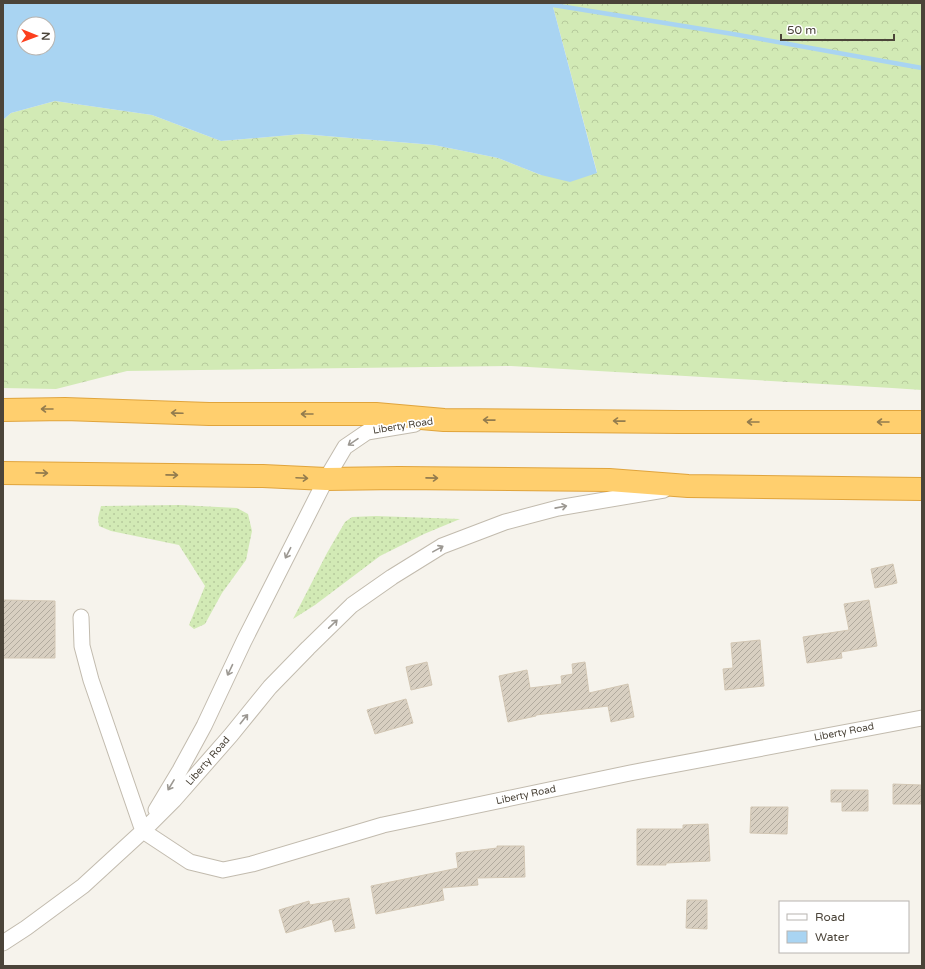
<svg xmlns="http://www.w3.org/2000/svg" width="925" height="969" viewBox="0 0 925 969" font-family="'Varela Round',sans-serif">
	<style>
		.grass { fill: url(#grass-dots) }
		.forest { fill: url(#forest-crowns) }
		.water { fill: #a9d4f2; fill-rule: evenodd }
		.lines { fill: none; stroke-linecap: round; stroke-linejoin: round }
		.stream { stroke: #a9d4f2; stroke-width: 4.5 }
		.building { fill: url(#building-hatch); stroke: #d3c7b4 }
		.minor-casing { stroke: #c2bbae; stroke-width: 17 }
		.highway-casing { stroke: #e0a43c; stroke-width: 24 }
		.minor { stroke: #fff; stroke-width: 15 }
		.highway { stroke: #ffcf6e; stroke-width: 22 }
		.oneway { stroke: #937c4e }
		.oneway2 { stroke: #9c9892 }
		.labels { text-anchor: middle; dominant-baseline: central; stroke-width: 3.5; stroke-linejoin: round; paint-order: stroke }
		.street-label { font-size: 10px; fill: #4b4439; stroke: #fff }
	</style>
	<defs>
		<pattern id="grass-dots" width="8" height="8" patternUnits="userSpaceOnUse"><rect width="8" height="8" fill="#d2eab5"/><path d="M2 2h.1M6 6h.1" fill="none" stroke="#b6ca9c" stroke-width="1.8" stroke-linecap="round"/></pattern>
		<pattern id="forest-crowns" width="20" height="18" patternUnits="userSpaceOnUse"><rect width="20" height="18" fill="#d2eab5"/><path d="M2 6a3 3 0 1 1 6 0M12 15a3 3 0 1 1 6 0" fill="none" stroke="#b6ca9c"/></pattern>
		<pattern id="building-hatch" width="6" height="6" patternUnits="userSpaceOnUse"><rect width="6" height="6" fill="#d8cfc1"/><path d="M-1 1l2-2M0 6l6-6M5 7l2-2" fill="none" stroke="#b1aa9e"/></pattern>
	</defs>
	<rect width="100%" height="100%" fill="#f6f3ec"/>
	<path class="grass" d="M 180,505 L 237,508 L 248,514 L 252,531 L 246,560 L 222,593 L 205,624 L 194,629 L 189,625 L 205,586 L 179,545 L 111,531 L 99,526 L 98,518 L 101,506 Z
		M 376,516 L 460,519 L 424,534 L 380,556 L 315,605 L 293,619 L 327,553 L 345,522 L 352,517 Z"/>
	<path class="forest" d="M 552,3 L 922,3 L 922,390 L 892,388 L 511,366 L 127,371 L 56,389 L 3,388 L 3,120 L 11,113 L 55,101 L 152,115 L 221,141 L 302,134 L 434,145 L 498,158 L 541,175 L 597,172 Z"/>
	<path class="water" d="M 3,3 L 552,3 L 597,173 L 570,182 L 541,175 L 498,158 L 434,145 L 302,134 L 221,141 L 152,115 L 55,101 L 11,113 L 3,120 ZM 24,24 L 48,24 L 48,48 L 24,48 Z"/>
	<g class="lines">
		<path class="stream" d="M 547,5 L 553,5 L 733,34 L 922,68"/>
	</g>
	<path class="building" d="M 893,564 L 897,583 L 875,588 L 871,569 Z
		M 3,600 L 55,601 L 55,658 L 3,658 Z
		M 869,600 L 877,646 L 841,652 L 842,658 L 807,663 L 803,637 L 849,630 L 844,604 Z
		M 760,640 L 764,686 L 725,690 L 723,669 L 733,668 L 731,643 Z
		M 427,662 L 432,685 L 411,690 L 406,667 Z
		M 585,662 L 589,693 L 628,684 L 634,717 L 611,722 L 608,706 L 536,715 L 536,716 L 508,722 L 499,676 L 527,670 L 530,688 L 562,684 L 561,676 L 573,674 L 572,664 Z
		M 406,699 L 413,723 L 375,734 L 367,710 Z
		M 893,784 L 921,785 L 921,804 L 893,804 Z
		M 831,790 L 868,790 L 868,811 L 842,811 L 842,802 L 831,802 Z
		M 751,807 L 788,807 L 787,834 L 750,833 Z
		M 708,824 L 710,861 L 666,863 L 666,865 L 637,865 L 637,829 L 683,829 L 683,825 Z
		M 497,846 L 524,846 L 525,877 L 477,878 L 478,885 L 442,888 L 444,900 L 376,914 L 371,886 L 458,868 L 456,853 L 497,848 Z
		M 349,898 L 355,928 L 335,932 L 332,919 L 286,933 L 279,910 L 309,901 L 310,905 Z
		M 687,900 L 707,900 L 707,929 L 686,928 Z"/>
	<g class="lines">
		<defs>
			<path id="minor" d="M 81,617 L 82,646 L 91,680 L 143,831
				M 156,810 L 180,770 L 204,726 L 244,641 L 326,479 L 345,447 L 367,432 L 415,424
				M 143,831 L 190,862 L 223,870 L 252,864 L 383,825 L 630,773 L 922,718
				M 3,943 L 26,928 L 83,886 L 143,831 L 174,800 L 231,735 L 270,687 L 308,648 L 352,605 L 392,577 L 442,546 L 505,522 L 558,508 L 664,490"/>
			<path id="highway" d="M 3,410 L 65,409 L 209,414 L 376,414 L 444,420 L 679,422 L 922,422
				M 3,473 L 263,476 L 326,479 L 399,478 L 609,480 L 688,486 L 922,489"/>
		</defs>
		<use href="#minor" class="minor-casing"/>
		<use href="#highway" class="highway-casing"/>
		<use href="#minor" class="minor"/>
		<use href="#highway" class="highway"/>
	</g>
	<defs><path id="oneway-shaft" d="M-6 0H5M1.5-3L5.5 0L1.5 3" fill="none" stroke-width="1.6" stroke-linecap="round" stroke-linejoin="round"/></defs>
	<g class="oneway">
		<use href="#oneway-shaft" transform="translate(47 409) rotate(180)"/>
		<use href="#oneway-shaft" transform="translate(177 413) rotate(-178)"/>
		<use href="#oneway-shaft" transform="translate(307 414) rotate(180)"/>
		<use href="#oneway-shaft" transform="translate(489 420) rotate(-179)"/>
		<use href="#oneway-shaft" transform="translate(619 421) rotate(-179)"/>
		<use href="#oneway-shaft" transform="translate(753 422) rotate(-180)"/>
		<use href="#oneway-shaft" transform="translate(883 422) rotate(-180)"/>
		<use href="#oneway-shaft" transform="translate(42 473) rotate(1)"/>
		<use href="#oneway-shaft" transform="translate(172 475) rotate(1)"/>
		<use href="#oneway-shaft" transform="translate(302 478) rotate(3)"/>
		<use href="#oneway-shaft" transform="translate(432 478) rotate(1)"/>
	</g>
	<g class="oneway2">
		<use href="#oneway-shaft" transform="translate(353 442) rotate(146)"/>
		<use href="#oneway-shaft" transform="translate(561 507) rotate(-11)"/>
		<use href="#oneway-shaft" transform="translate(438 549) rotate(-29)"/>
		<use href="#oneway-shaft" transform="translate(288 553) rotate(117)"/>
		<use href="#oneway-shaft" transform="translate(333 624) rotate(-44)"/>
		<use href="#oneway-shaft" transform="translate(230 670) rotate(115)"/>
		<use href="#oneway-shaft" transform="translate(244 719) rotate(-51)"/>
		<use href="#oneway-shaft" transform="translate(171 785) rotate(121)"/>
	</g>
	<g class="labels">
		<g class="street-label">
			<text transform="translate(403 426) rotate(-9)">Liberty Road</text>
			<text transform="translate(844 732) rotate(-11)">Liberty Road</text>
			<text transform="translate(208 761) rotate(-49)">Liberty Road</text>
			<text transform="translate(526 795) rotate(-12)">Liberty Road</text>
		</g>
	</g>
	<rect width="925" height="969" fill="none" stroke="#4b4439" stroke-width="8"/>
	<rect x="779" y="901" width="130" height="52" fill="#ffffff" stroke="#b7b4b0"/>
	<rect x="787" y="914" width="20" height="6" fill="#ffffff" stroke="#b7b4b0"/>
	<text x="815" y="921" font-size="12" fill="#4b4439">Road</text>
	<rect x="787" y="931" width="20" height="12" fill="#a9d4f2" stroke="#b7b4b0"/>
	<text x="815" y="941" font-size="12" fill="#4b4439">Water</text>
	<g transform="translate(36 36) rotate(91)"><circle r="19" fill="#ffffff" stroke="#b7b4b0"/>
	<path d="M0-3L7 15L0 10L-7 15Z" fill="#fc3f1d"/>
	<text y="-6" font-size="11" font-weight="bold" text-anchor="middle" fill="#4b4439">N</text>
	</g>
	<path d="M781 34v6h113v-6" fill="none" stroke="#4b4439" stroke-width="2"/>
	<text x="787" y="34" font-size="12" fill="#4b4439" stroke="#ffffff" stroke-width="3" paint-order="stroke">50 m</text>
</svg>
